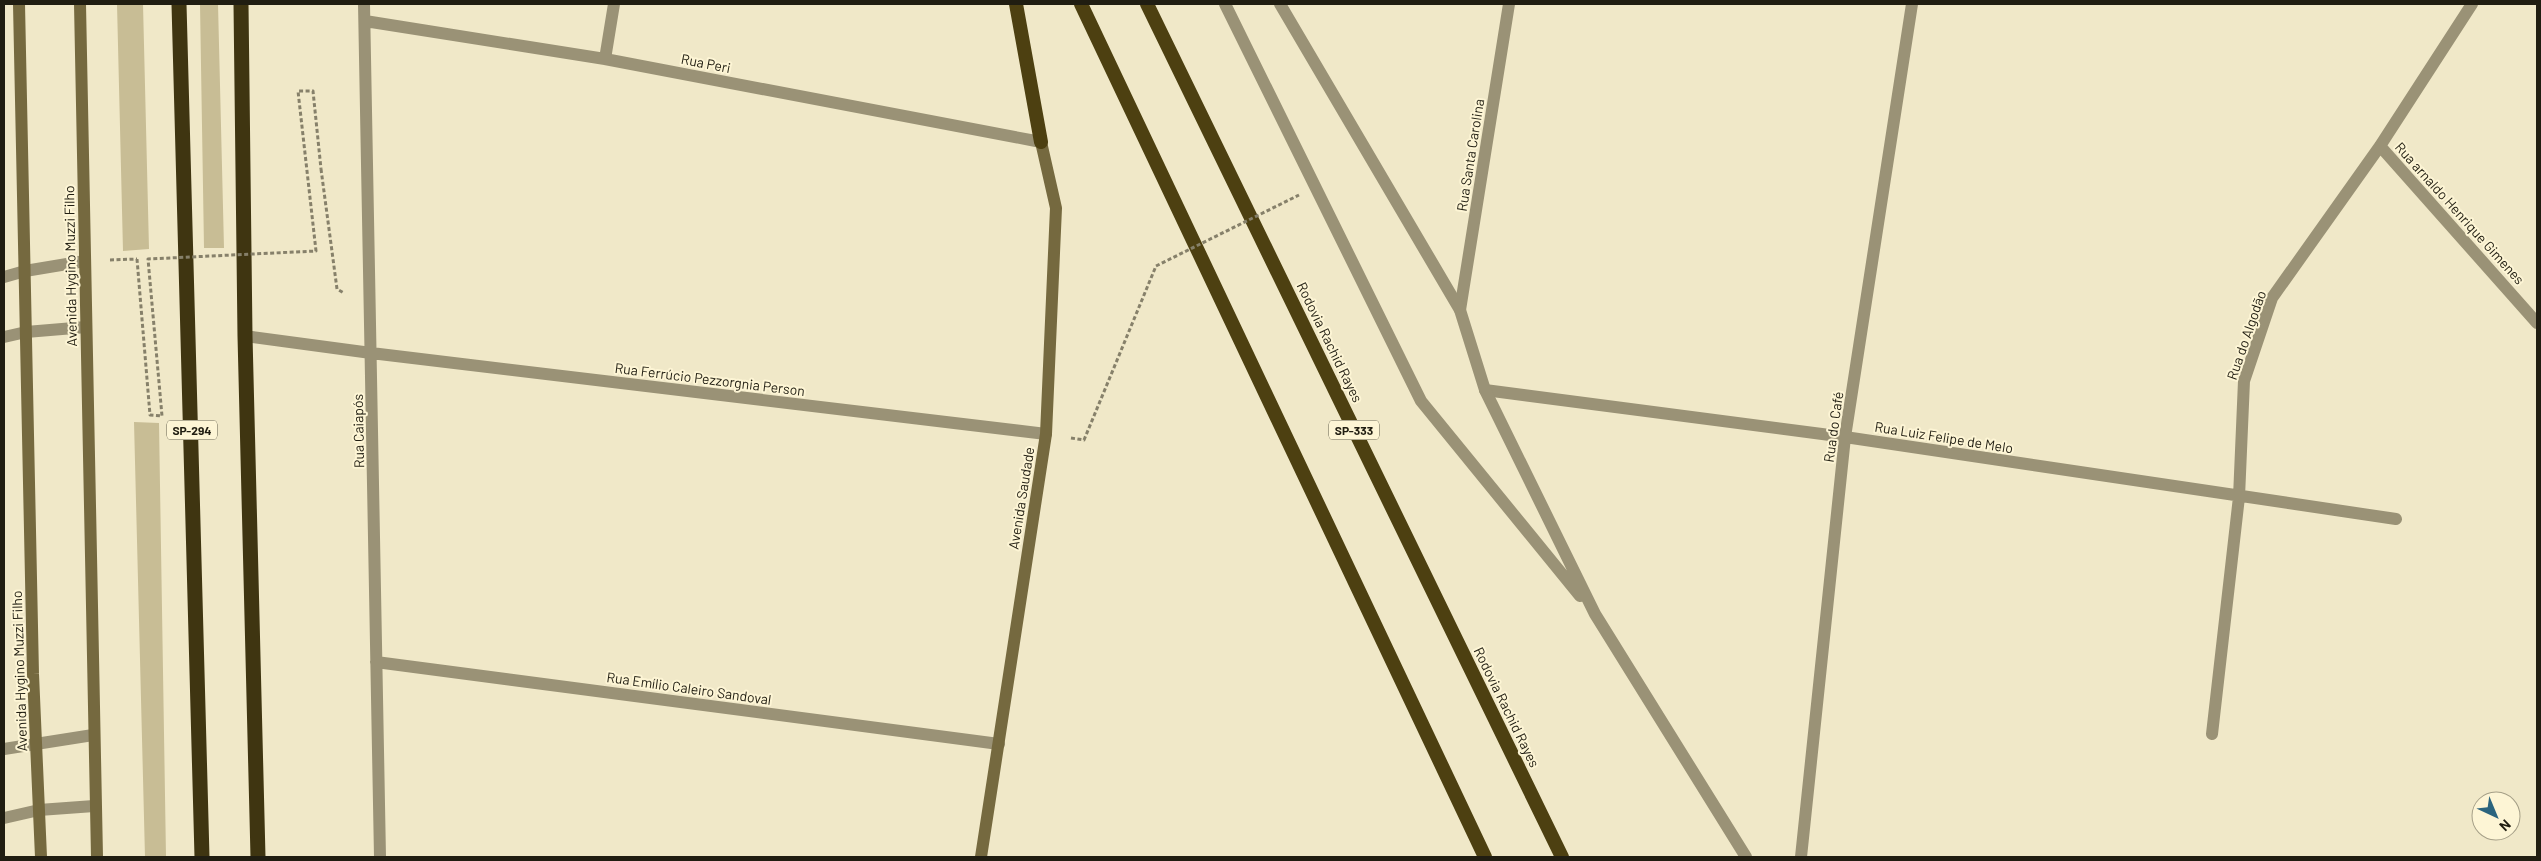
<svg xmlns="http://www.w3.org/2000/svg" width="2541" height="861" viewBox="0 0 2541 861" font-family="Barlow,sans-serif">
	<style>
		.green { fill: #c8bd95 }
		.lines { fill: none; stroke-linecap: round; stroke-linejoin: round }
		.path { stroke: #86806a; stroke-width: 3; stroke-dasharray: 4 2.5; stroke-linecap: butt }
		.service { stroke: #9a9276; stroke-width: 12 }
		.minor { stroke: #9a9276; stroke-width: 12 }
		.tertiary { stroke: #9a9276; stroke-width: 12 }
		.secondary { stroke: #75693f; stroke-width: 12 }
		.trunk { stroke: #4d4011; stroke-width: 14 }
		.motorway { stroke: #3f3511; stroke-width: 15 }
		.path-bridge { stroke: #86806a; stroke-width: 3; stroke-dasharray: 4 2.5; stroke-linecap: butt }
		.labels { text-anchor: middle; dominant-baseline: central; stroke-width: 4; stroke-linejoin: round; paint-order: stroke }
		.shield { fill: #fdf5d5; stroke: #625e4c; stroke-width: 1 }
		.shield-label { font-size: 12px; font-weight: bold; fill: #201d11 }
		.street-label { font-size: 14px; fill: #201d11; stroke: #fdf5d5 }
	</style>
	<rect width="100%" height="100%" fill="#f0e8c8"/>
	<path class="green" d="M 117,4 L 143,4 L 149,249 L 123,251 Z
		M 200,4 L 218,4 L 224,248 L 204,248 Z
		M 134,422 L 159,423 L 166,857 L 145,857 Z"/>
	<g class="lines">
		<path class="path" d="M 321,169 L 337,289 L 344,293
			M 110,260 L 137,259
			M 1071,438 L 1084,440 L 1156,266"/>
		<path class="service" d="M 4,277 L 25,271 L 85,261
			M 4,337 L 26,332 L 86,327
			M 4,749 L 93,735
			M 4,818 L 39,810 L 94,806"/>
		<path class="minor" d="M 364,4 L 380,857
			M 365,21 L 605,59 L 1041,142
			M 605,59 L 614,4
			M 2380,146 L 2537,323
			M 1460,310 L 1509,4
			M 245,336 L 371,353 L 1046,434
			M 1485,390 L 1845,437 L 2396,519
			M 376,662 L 999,744
			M 2212,734 L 2239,497 L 2244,381 L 2272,298 L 2380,146 L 2472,4
			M 1801,857 L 1845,437 L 1912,4"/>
		<path class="tertiary" d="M 1225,4 L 1421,401 L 1580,596
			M 1280,4 L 1460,310 L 1485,390 L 1595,614 L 1746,857"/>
		<path class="secondary" d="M 19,4 L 33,674 L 41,857
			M 80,4 L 97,857
			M 981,857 L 1046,434 L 1056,208 L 1041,142"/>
		<path class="trunk" d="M 1016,4 L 1041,142
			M 1081,4 L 1485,857
			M 1147,4 L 1562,857"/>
		<path class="motorway" d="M 179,4 L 202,857
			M 241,4 L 245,336 L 258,857"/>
		<path class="path-bridge" d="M 137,259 L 150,415 L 162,416 L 148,259 L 316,251 L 298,91 L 313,91 L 321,169
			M 1156,266 L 1299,195"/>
	</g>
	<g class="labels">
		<g class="shield">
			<rect x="167" y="420.5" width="50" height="19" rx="4"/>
			<rect x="1329" y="420.5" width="50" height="19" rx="4"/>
		</g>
		<g class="shield-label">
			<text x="192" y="430">SP-294</text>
			<text x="1354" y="430">SP-333</text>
		</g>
		<g class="street-label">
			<text transform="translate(706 63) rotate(11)">Rua Peri</text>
			<text transform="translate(1470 155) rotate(-81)">Rua Santa Carolina</text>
			<text transform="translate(2460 213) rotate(48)">Rua arnaldo Henrique Gimenes</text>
			<text transform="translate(70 266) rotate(-91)">Avenida Hygino Muzzi Filho</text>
			<text transform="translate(2246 335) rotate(-71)">Rua do Algodão</text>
			<text transform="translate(1330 342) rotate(64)">Rodovia Rachid Rayes</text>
			<text transform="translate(710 379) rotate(7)">Rua Ferrúcio Pezzorgnia Person</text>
			<text transform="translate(1833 427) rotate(-82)">Rua do Café</text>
			<text transform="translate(358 431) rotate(-91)">Rua Caiapós</text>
			<text transform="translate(1944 437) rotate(9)">Rua Luiz Felipe de Melo</text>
			<text transform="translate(1021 498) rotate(-81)">Avenida Saudade</text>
			<text transform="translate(19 671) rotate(-92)">Avenida Hygino Muzzi Filho</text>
			<text transform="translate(689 688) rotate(8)">Rua Emílio Caleiro Sandoval</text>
			<text transform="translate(1507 707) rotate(64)">Rodovia Rachid Rayes</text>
		</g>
	</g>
	<rect width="2541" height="861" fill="none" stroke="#201d11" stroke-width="10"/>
	<g transform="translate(2496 816) rotate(136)"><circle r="24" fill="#fdf5d5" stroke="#a59f87"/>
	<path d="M0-4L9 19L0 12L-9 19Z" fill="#2b647e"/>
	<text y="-8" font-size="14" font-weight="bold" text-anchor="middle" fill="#201d11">N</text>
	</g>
</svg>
